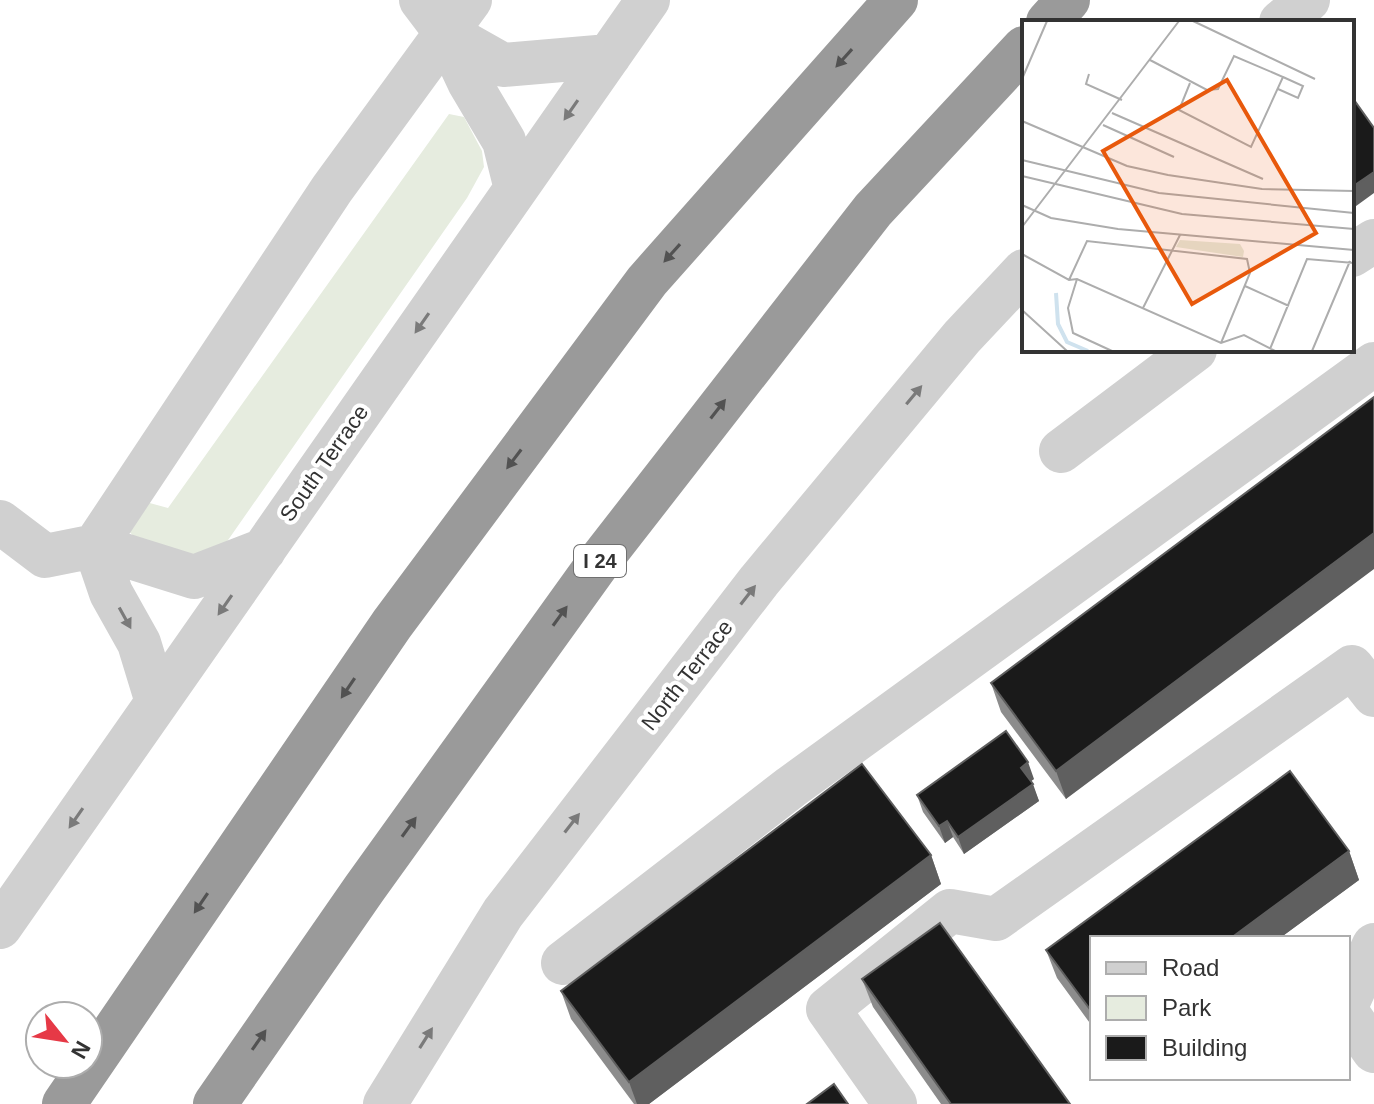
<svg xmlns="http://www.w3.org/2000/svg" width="1374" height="1104" viewBox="0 0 1374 1104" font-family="Arial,sans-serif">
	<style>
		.green { fill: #e6ecdf }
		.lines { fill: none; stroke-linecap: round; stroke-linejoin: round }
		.minor { stroke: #d0d0d0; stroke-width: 44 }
		.highway { stroke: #9a9a9a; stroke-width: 44 }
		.wall { fill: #8c8c8c }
		.shaded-wall { fill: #5f5f5f }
		.building { fill: #1a1a1a; stroke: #5f5f5f; stroke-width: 2 }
		.oneway { fill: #525252 }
		.oneway2 { fill: #7a7a7a }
		.labels { text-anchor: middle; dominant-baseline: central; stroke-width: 8; stroke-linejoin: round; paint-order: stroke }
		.shield { fill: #fff; stroke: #707070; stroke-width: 2 }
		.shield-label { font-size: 20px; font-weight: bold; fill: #333 }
		.street-label { font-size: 22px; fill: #333; stroke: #fff }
		.inset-river { fill: none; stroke: #cfe2ee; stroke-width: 4 }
		.inset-road { fill: none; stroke: #adadad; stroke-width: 2 }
		.view { fill: #e8590c; fill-opacity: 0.15; stroke: #e8590c; stroke-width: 4 }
		.inset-edge { fill: none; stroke: #333; stroke-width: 4 }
	</style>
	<rect width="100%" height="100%" fill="#fff"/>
	<path class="green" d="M 449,114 L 464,117 L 482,151 L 484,167 L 467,198 L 219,553 L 153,557 L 124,526 L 146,502 L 168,508 Z"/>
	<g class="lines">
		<path class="minor" d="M 421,0 L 446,33 L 469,82 L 504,141 L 516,189
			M 1281,22 L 1308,0
			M 446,33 L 503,65 L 609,56
			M 1352,255 L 1374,241
			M 1061,451 L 1195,350
			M 0,522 L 45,556 L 95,546 L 332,189 L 470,0
			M 95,546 L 194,577 L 264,550
			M 95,546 L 111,593 L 139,643 L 157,702
			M 0,927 L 648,0
			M 563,963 L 791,787 L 1374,364
			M 1348,1002 L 1374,945
			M 1348,1014 L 1374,1051
			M 385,1104 L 503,913 L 759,581 L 962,337 L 1024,271
			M 895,1104 L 828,1009 L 950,911 L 996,919 L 1352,667 L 1374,695"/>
		<path class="highway" d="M 1048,22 L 1068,0
			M 64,1104 L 392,624 L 647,281 L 896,0
			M 215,1104 L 364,889 L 599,562 L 873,210 L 1024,48"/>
	</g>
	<path class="wall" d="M 1374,397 L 1066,799 L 1001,712 L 991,683 Z
		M 1034,779 L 1031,781 L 1039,801 L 964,854 L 953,837 L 945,843 L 923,812 L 917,795 Z
		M 1349,851 L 1359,880 L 1280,938 L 1092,938 L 1092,1026 L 1057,978 L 1046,950 Z
		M 931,855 L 941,884 L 649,1104 L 634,1104 L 571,1019 L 561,991 Z
		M 862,979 L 1070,1104 L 941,1104 L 873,1007 Z"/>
	<path class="shaded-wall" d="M 1374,172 L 1374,193 L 1352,209 L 1352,187 Z
		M 1374,533 L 1374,569 L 1066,799 L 1056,771 Z
		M 1028,762 L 1034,779 L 1027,784 L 1021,768 Z
		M 1033,784 L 1039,801 L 964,854 L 958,837 Z
		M 947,821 L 953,837 L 945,843 L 939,826 Z
		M 1349,851 L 1359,880 L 1280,938 L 1231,938 Z
		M 931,855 L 941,884 L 649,1104 L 637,1104 L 629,1082 Z"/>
	<path class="building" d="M 1352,97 L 1374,128 L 1374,172 L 1352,187 Z
		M 1374,397 L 1374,533 L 1056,771 L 991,683 Z
		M 1006,731 L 1028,762 L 1021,768 L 1033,784 L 958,837 L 947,821 L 939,826 L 917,795 Z
		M 862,764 L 931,855 L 629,1082 L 561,991 Z
		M 1290,771 L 1349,851 L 1231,938 L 1092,938 L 1092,1012 L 1046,950 Z
		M 940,923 L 1070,1104 L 951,1104 L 862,979 Z
		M 834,1084 L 848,1104 L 807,1104 Z"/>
	<defs><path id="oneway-solid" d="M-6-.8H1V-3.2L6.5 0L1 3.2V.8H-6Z" transform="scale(2)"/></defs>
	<g class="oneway">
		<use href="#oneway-solid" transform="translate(844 58) rotate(132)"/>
		<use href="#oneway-solid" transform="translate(672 253) rotate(132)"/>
		<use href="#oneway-solid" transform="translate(718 409) rotate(-52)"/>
		<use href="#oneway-solid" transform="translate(514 459) rotate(127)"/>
		<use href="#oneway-solid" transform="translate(560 616) rotate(-54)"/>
		<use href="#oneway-solid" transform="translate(348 688) rotate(124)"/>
		<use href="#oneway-solid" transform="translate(409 827) rotate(-54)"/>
		<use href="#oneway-solid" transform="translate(201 903) rotate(124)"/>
		<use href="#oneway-solid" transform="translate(259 1040) rotate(-55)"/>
	</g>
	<g class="oneway2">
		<use href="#oneway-solid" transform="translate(571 110) rotate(125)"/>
		<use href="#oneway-solid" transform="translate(422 323) rotate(125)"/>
		<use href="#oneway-solid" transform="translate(914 395) rotate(-50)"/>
		<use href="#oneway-solid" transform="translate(748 595) rotate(-52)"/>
		<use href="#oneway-solid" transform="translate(225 605) rotate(125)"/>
		<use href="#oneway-solid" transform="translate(125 618) rotate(61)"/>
		<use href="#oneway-solid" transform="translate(76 818) rotate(125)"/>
		<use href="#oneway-solid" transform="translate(572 823) rotate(-52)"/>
		<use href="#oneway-solid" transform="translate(426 1038) rotate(-58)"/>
	</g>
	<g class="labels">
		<rect class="shield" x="574" y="545" width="52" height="32" rx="6"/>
		<g class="shield-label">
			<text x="600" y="561">I 24</text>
		</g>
		<g class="street-label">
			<text transform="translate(324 463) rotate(-55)">South Terrace</text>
			<text transform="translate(687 675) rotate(-52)">North Terrace</text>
		</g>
	</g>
	<g transform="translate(1022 20)">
		<rect width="332" height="332" fill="#fff"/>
		<path d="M 158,220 L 218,224 L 222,231 L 221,237 L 154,227 Z" fill="#e6ecdf"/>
		<path class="inset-river" d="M 34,273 L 36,304 L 45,322 L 66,331"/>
		<path class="inset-road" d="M 171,1 L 293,59M 128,40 L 185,70 L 196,69 L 212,36 L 261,57 L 229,127 L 157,90 L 168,63M 67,54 L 64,64 L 100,80M 0,59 L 25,1M 256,69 L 276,78 L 281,66 L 261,57M 90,93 L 241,159M 0,101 L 105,146 L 146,155 L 240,169 L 332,171M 81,105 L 152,137M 0,140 L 137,173 L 332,193M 0,156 L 160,194 L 332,209M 0,185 L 29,198 L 96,209 L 332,230M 0,207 L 157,1M 0,234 L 47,260 L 55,259 L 199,323 L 222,315 L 253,331M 55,259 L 46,288 L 51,313 L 90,331M 47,260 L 65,221 L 225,239 L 228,253 L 199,323M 223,266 L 267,286M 121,288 L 158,215M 0,290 L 45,331M 248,329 L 285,239 L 332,243M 290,331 L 328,241"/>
		<path class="view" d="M 205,60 L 294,213 L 170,284 L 81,131 Z"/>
		<rect width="332" height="332" class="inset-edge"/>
	</g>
	<rect x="1090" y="936" width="260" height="144" fill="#ffffff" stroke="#adadad" stroke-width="2"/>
	<rect x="1106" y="962" width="40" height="12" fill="#d0d0d0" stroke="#adadad" stroke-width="2"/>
	<text x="1162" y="976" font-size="24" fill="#333333">Road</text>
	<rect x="1106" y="996" width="40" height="24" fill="#e6ecdf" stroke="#adadad" stroke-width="2"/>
	<text x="1162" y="1016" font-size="24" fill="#333333">Park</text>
	<rect x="1106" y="1036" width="40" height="24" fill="#1a1a1a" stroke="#adadad" stroke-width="2"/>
	<text x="1162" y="1056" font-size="24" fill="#333333">Building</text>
	<g transform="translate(64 1040) rotate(120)"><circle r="38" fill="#ffffff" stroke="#adadad" stroke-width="2"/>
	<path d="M0-6L14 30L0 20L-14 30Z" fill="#e63946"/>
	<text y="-12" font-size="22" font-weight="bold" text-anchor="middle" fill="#333333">N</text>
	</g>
</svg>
